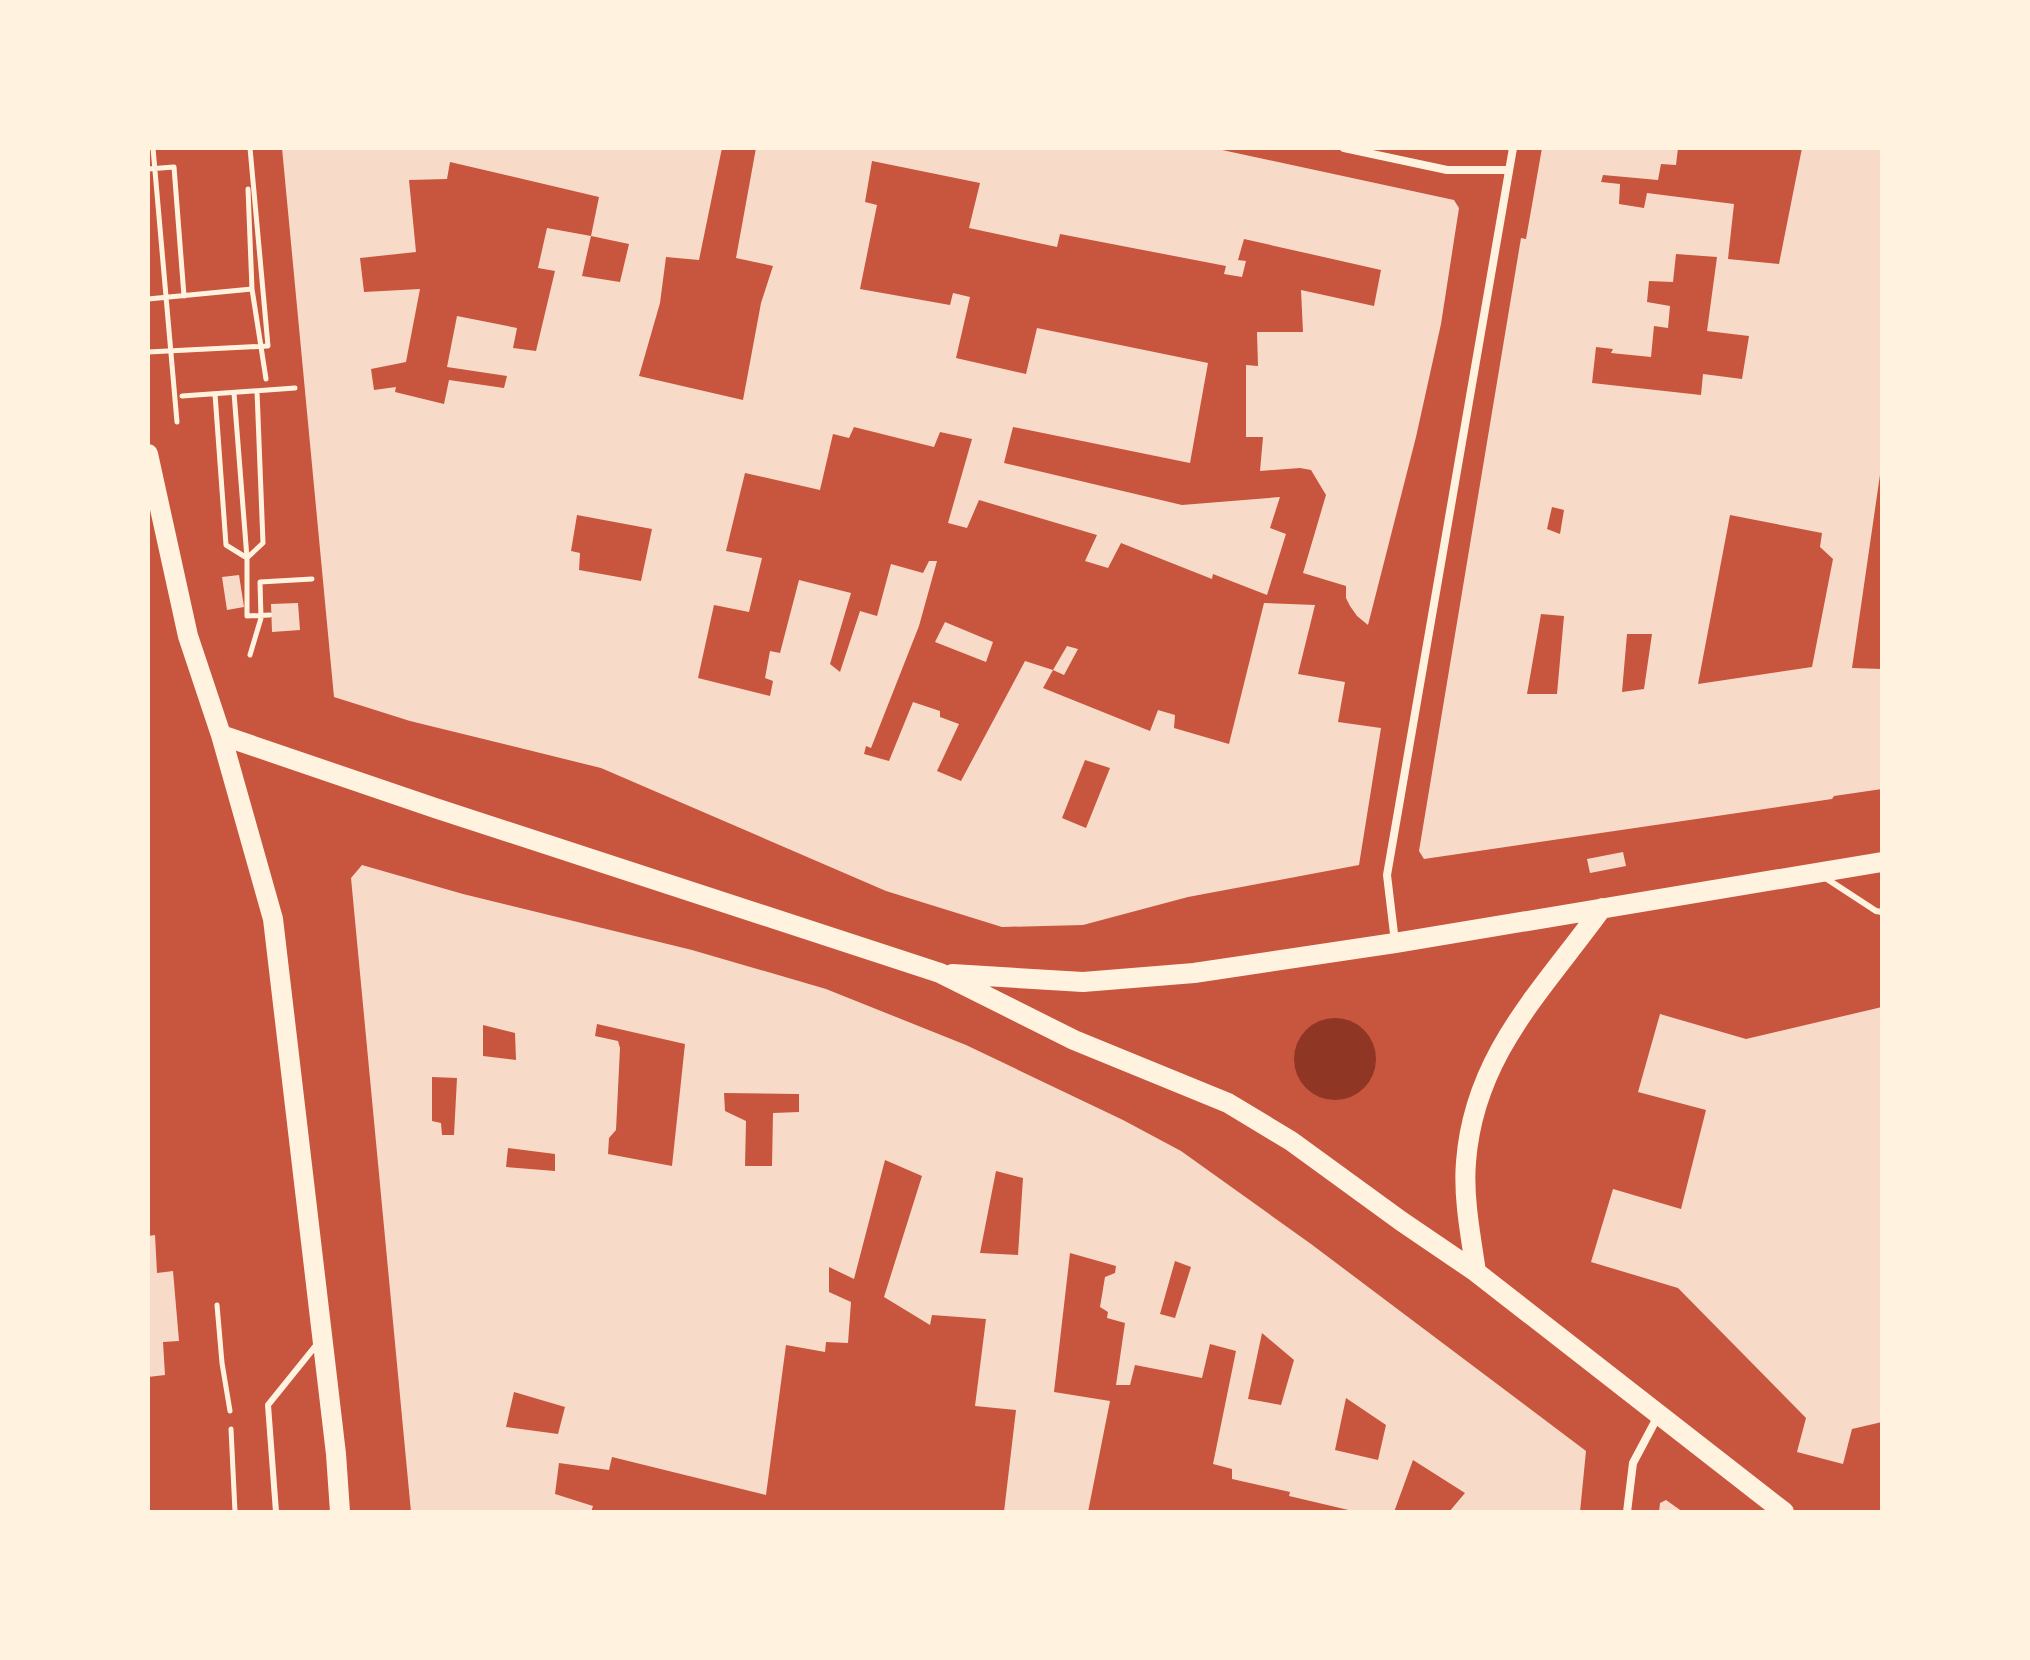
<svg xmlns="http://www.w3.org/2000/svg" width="2030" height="1660" viewBox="0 0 2030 1660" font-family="'DejaVu Sans',sans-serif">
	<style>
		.water { fill: #8f3625 }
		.building { fill: #f7dbc8; fill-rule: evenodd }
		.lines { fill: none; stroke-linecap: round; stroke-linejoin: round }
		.path { stroke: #fff3e0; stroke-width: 5 }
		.service { stroke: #fff3e0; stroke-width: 6 }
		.minor { stroke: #fff3e0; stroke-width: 8 }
		.primary { stroke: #fff3e0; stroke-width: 20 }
	</style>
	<rect width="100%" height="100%" fill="#c8553d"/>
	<path class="water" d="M1294 1059a41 41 0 1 1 82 0a41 41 0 1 1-82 0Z"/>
	<path class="building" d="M 282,148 L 722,148 L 699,260 L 666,257 L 660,303 L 639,376 L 743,400 L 761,303 L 773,266 L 736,258 L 756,148 L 1213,148 L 1454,200 L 1459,208 L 1441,324 L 1416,437 L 1368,625 L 1357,616 L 1350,606 L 1346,598 L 1346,586 L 1303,573 L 1326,495 L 1311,470 L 1300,468 L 1260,471 L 1263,437 L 1246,437 L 1246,365 L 1258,366 L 1257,332 L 1303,332 L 1301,290 L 1374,306 L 1381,270 L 1244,239 L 1238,260 L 1246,261 L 1242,277 L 1224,274 L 1226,266 L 1060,234 L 1057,247 L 969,228 L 980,183 L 872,161 L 865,202 L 877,205 L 860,289 L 950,305 L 953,293 L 970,297 L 956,358 L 1026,374 L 1037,328 L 1208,363 L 1190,463 L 1013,427 L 1004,463 L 1182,505 L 1280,497 L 1270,528 L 1286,534 L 1267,595 L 1213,574 L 1212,579 L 1121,543 L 1108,568 L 1085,561 L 1097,535 L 979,500 L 967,528 L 948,523 L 972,439 L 940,432 L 934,447 L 854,427 L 849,438 L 833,434 L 820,490 L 745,473 L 726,551 L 762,558 L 749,612 L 714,605 L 698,678 L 770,696 L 773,681 L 765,678 L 770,651 L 780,653 L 799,580 L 851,593 L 830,664 L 840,672 L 860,611 L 877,616 L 891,564 L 923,573 L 929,561 L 937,561 L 919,626 L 871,748 L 866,746 L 864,754 L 889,761 L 913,702 L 940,711 L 940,717 L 959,724 L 937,771 L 961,781 L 1025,661 L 1053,670 L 1067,646 L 1078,649 L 1064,675 L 1053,670 L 1043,688 L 1150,731 L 1158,710 L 1175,715 L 1174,728 L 1229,744 L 1264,603 L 1315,605 L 1298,674 L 1345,682 L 1338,722 L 1381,728 L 1359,865 L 1188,897 L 1083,925 L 1002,927 L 886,891 L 601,768 L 410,721 L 334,697 ZM 450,162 L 599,197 L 591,236 L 629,244 L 620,282 L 582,276 L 591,236 L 547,228 L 538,268 L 555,271 L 536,351 L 513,348 L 517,328 L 457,316 L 447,367 L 507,376 L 504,388 L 449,380 L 444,404 L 395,392 L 396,387 L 374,390 L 371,369 L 406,362 L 420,289 L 364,292 L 360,258 L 416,252 L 409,180 L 447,179 ZM 577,515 L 652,529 L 641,581 L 579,570 L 580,553 L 571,551 ZM 1085,760 L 1110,768 L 1086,828 L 1062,818 Z
		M 1542,148 L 1678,148 L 1676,165 L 1661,164 L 1658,180 L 1603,175 L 1601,182 L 1620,184 L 1619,204 L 1644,208 L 1647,193 L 1734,204 L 1728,259 L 1779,264 L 1802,148 L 1882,148 L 1882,461 L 1852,668 L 1882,669 L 1882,789 L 1834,796 L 1832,799 L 1424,859 L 1419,851 L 1521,238 L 1526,239 ZM 1676,254 L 1717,257 L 1707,331 L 1749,336 L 1742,379 L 1703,374 L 1701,395 L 1592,383 L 1596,347 L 1613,349 L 1611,353 L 1651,357 L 1654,326 L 1668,328 L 1670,306 L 1647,302 L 1649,281 L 1673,282 ZM 1552,507 L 1564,510 L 1560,534 L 1547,529 ZM 1730,515 L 1822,533 L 1820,547 L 1833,559 L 1812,667 L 1698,684 ZM 1541,614 L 1564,616 L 1557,694 L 1527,694 ZM 1627,634 L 1652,634 L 1644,689 L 1622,692 Z
		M 239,575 L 244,607 L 227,610 L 222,577 Z
		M 298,603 L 300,630 L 272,632 L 271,604 Z
		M 945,622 L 993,642 L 986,662 L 935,642 Z
		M 1623,852 L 1626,866 L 1590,873 L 1587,859 Z
		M 362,865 L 463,894 L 692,950 L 826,989 L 966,1045 L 1123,1120 L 1181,1151 L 1311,1244 L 1586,1451 L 1580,1512 L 1449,1512 L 1465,1493 L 1413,1460 L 1394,1512 L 1366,1510 L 1357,1512 L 1289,1496 L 1290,1492 L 1232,1479 L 1232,1469 L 1213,1464 L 1236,1351 L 1210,1344 L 1202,1378 L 1135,1365 L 1130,1385 L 1116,1385 L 1125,1323 L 1107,1318 L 1108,1312 L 1100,1307 L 1105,1277 L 1115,1273 L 1116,1266 L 1070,1253 L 1054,1392 L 1110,1401 L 1088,1512 L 1004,1512 L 1016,1410 L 975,1406 L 986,1319 L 932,1315 L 930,1325 L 884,1297 L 922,1176 L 885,1160 L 854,1279 L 829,1267 L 829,1292 L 851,1302 L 848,1343 L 826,1342 L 825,1352 L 786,1345 L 766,1495 L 612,1457 L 609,1470 L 559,1463 L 555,1494 L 593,1506 L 591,1512 L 411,1512 L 351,878 ZM 597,1024 L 685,1044 L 672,1166 L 608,1154 L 609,1138 L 616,1130 L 620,1048 L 618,1041 L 595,1036 ZM 483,1025 L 515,1033 L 516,1060 L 483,1056 ZM 432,1077 L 457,1078 L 454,1135 L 442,1135 L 441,1123 L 432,1121 ZM 724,1093 L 799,1094 L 799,1112 L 773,1113 L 772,1166 L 745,1166 L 746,1121 L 725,1111 ZM 508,1148 L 555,1154 L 555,1171 L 506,1167 ZM 996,1171 L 1023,1178 L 1018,1255 L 980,1253 ZM 1175,1261 L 1191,1267 L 1175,1318 L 1160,1314 ZM 1262,1333 L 1294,1360 L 1281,1405 L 1248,1399 ZM 514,1392 L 565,1407 L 558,1434 L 506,1427 ZM 1346,1398 L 1386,1425 L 1378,1460 L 1335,1450 Z
		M 1882,1007 L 1882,1422 L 1852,1429 L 1843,1464 L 1797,1452 L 1806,1418 L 1678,1288 L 1591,1262 L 1613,1189 L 1681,1209 L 1706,1110 L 1638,1092 L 1660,1014 L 1746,1039 Z
		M 155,1235 L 157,1273 L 173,1271 L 179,1341 L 163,1342 L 165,1375 L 148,1377 L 148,1236 Z
		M 1666,1500 L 1683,1512 L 1659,1512 L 1660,1503 Z"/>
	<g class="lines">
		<path class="path" d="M 153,148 L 177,422
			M 148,169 L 174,167 L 184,296
			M 248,189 L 252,289 L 266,379
			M 148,299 L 252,289
			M 148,352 L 268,346 L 250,148
			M 234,393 L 247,558 L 247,616 L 270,615
			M 215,394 L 226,545 L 247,558 L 263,543 L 257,391
			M 182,396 L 295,388
			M 250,655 L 261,618 L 260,582 L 312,579
			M 217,1305 L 222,1363 L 230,1411
			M 231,1429 L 235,1512"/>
		<path class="service" d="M 1824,877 L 1876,911 L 1882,912
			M 276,1512 L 268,1405 L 318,1343"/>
		<path class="minor" d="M 1344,148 L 1447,170 L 1509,170
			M 1395,942 L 1387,875 L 1513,148
			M 1627,1512 L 1633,1463 L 1658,1416"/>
		<path class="primary" d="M 148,454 L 188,636 L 221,735 L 273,919 L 336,1454 L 340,1512
			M 221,735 L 435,808 L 940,973 L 1074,1040 L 1228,1103 L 1291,1141 L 1401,1221 L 1476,1272 L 1784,1512
			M 952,974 L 1083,982 L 1194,973 L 1395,943 L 1882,862
			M 1476,1272 C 1471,1237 1463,1198 1466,1162 C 1474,1055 1542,991 1602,908"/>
	</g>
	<rect width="2030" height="1660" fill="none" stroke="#fff3e0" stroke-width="300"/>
</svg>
